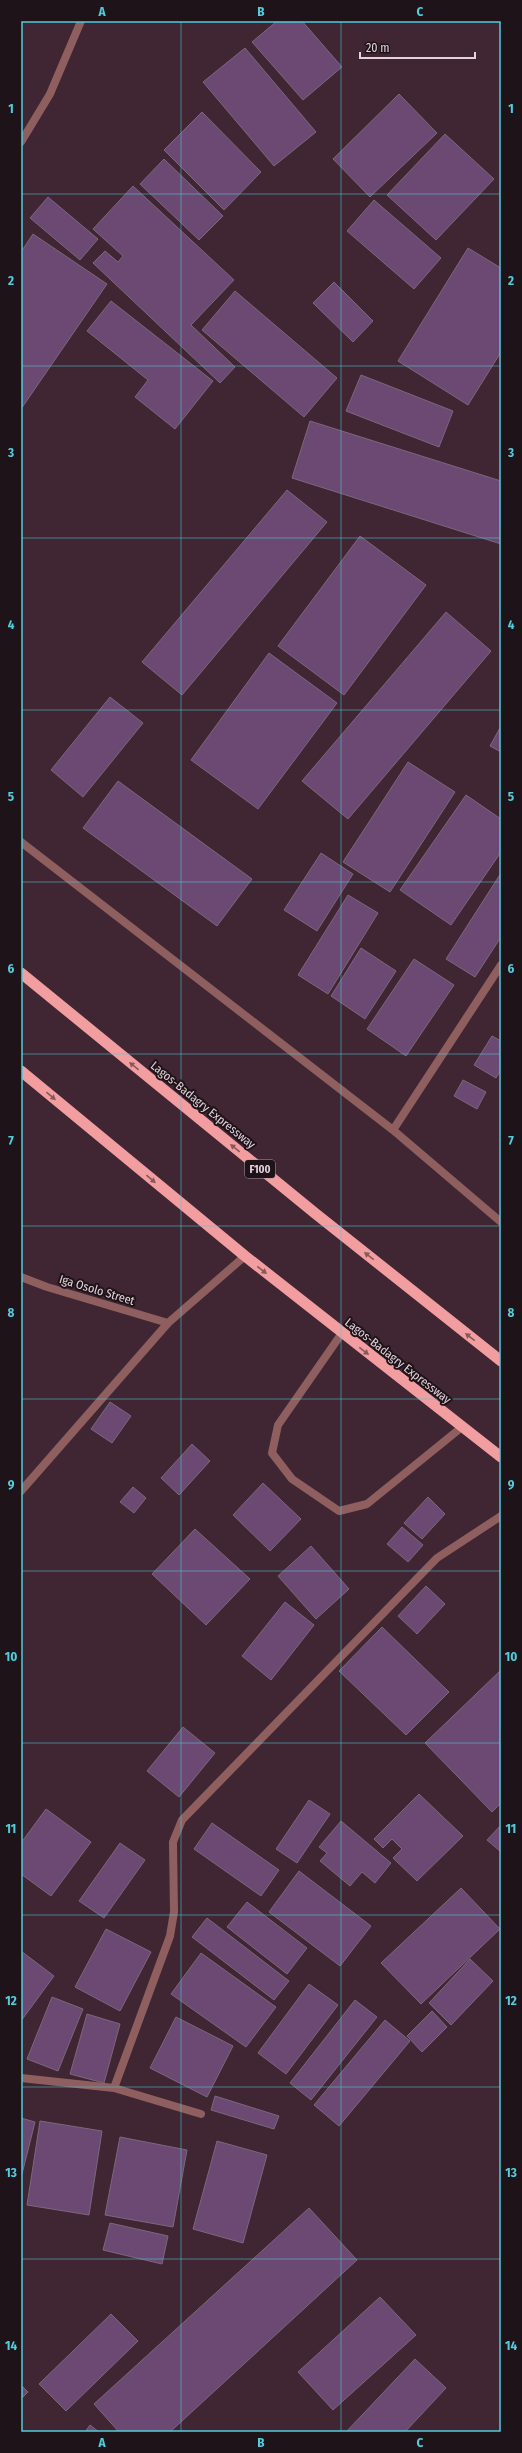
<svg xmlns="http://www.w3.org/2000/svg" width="522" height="2453" viewBox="0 0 522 2453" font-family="'Fira Sans Condensed',sans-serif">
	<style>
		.building { fill: #6c4972; stroke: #7b677e }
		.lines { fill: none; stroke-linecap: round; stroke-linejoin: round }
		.service { stroke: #8f5f60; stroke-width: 8 }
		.minor { stroke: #8f5f60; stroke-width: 8 }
		.tertiary { stroke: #8f5f60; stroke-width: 8 }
		.trunk { stroke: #f29ea0; stroke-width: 11 }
		.oneway { fill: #88585c }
		.grid { fill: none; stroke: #53cbdb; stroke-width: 1; stroke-opacity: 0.55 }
		.labels { text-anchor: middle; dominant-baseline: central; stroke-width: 4; stroke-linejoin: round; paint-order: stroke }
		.shield { fill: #1e1318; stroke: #a8999f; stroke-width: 1 }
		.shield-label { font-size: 11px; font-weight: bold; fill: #e3d2d9 }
		.street-label { font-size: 12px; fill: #e3d2d9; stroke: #1e1318 }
		.neatline { fill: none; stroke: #53cbdb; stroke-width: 1.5 }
		.grid-label { font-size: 13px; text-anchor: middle; font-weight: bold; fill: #53cbdb }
	</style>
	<rect width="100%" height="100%" fill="#3f2632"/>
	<path class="building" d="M 277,21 L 302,21 L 342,67 L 303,100 L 252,42 Z
		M 245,48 L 316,132 L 274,166 L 203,82 Z
		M 399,94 L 437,133 L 370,197 L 333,159 Z
		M 202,112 L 261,172 L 224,210 L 164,150 Z
		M 445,134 L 494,179 L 436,240 L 387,195 Z
		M 164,159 L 223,216 L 199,240 L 140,184 Z
		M 133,186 L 234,280 L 191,325 L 235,367 L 220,383 L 93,263 L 105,251 L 118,262 L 123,256 L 93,229 Z
		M 48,197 L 98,239 L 80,260 L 30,218 Z
		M 374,200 L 441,258 L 414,289 L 347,231 Z
		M 33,234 L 107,284 L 21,409 L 21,252 Z
		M 468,248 L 501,268 L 501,352 L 468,405 L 398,361 Z
		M 334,282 L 373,321 L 353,342 L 313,303 Z
		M 235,291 L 337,378 L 304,417 L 202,330 Z
		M 111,301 L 213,381 L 175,429 L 135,397 L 148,380 L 87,331 Z
		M 361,375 L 453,411 L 439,447 L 346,411 Z
		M 310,421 L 501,481 L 501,544 L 292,478 Z
		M 287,490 L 327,522 L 182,695 L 142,662 Z
		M 360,536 L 426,585 L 344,695 L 278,646 Z
		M 446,612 L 491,651 L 348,819 L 302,781 Z
		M 269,653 L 337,703 L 258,809 L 191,760 Z
		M 110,697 L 143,723 L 83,797 L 51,770 Z
		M 501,726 L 501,752 L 490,746 Z
		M 408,762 L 455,792 L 390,892 L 343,862 Z
		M 118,781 L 252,879 L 217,926 L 83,828 Z
		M 466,795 L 501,819 L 501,852 L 451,925 L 400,890 Z
		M 321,853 L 353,874 L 317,931 L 284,910 Z
		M 501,873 L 501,937 L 475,977 L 446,959 Z
		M 348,895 L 378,913 L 328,994 L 298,975 Z
		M 361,948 L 396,971 L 365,1019 L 331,996 Z
		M 414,959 L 454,985 L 406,1056 L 367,1029 Z
		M 492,1036 L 501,1041 L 501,1070 L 496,1078 L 474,1065 Z
		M 463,1080 L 486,1092 L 477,1109 L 454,1096 Z
		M 110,1402 L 131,1416 L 112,1443 L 91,1429 Z
		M 192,1444 L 210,1461 L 179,1495 L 161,1478 Z
		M 263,1483 L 301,1519 L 270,1551 L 233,1515 Z
		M 133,1487 L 146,1498 L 134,1513 L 120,1502 Z
		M 428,1497 L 445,1514 L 422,1539 L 404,1523 Z
		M 402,1527 L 423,1545 L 408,1562 L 387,1544 Z
		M 195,1529 L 250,1579 L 206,1625 L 152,1574 Z
		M 311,1546 L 349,1589 L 316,1619 L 278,1576 Z
		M 426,1586 L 445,1604 L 417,1634 L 398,1616 Z
		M 285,1602 L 314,1625 L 271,1680 L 242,1656 Z
		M 382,1627 L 449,1692 L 406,1735 L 339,1671 Z
		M 501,1670 L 501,1803 L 492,1812 L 425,1743 Z
		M 183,1727 L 215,1753 L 179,1797 L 147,1771 Z
		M 419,1794 L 463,1836 L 417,1881 L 393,1858 L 402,1849 L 392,1839 L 383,1848 L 374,1839 Z
		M 309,1800 L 330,1814 L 297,1863 L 276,1849 Z
		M 46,1809 L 91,1842 L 51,1896 L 21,1874 L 21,1843 Z
		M 341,1821 L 391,1863 L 375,1883 L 362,1872 L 350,1886 L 320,1861 L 327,1853 L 319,1847 Z
		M 212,1823 L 279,1870 L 261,1896 L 194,1849 Z
		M 501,1825 L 501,1852 L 487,1840 Z
		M 120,1843 L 145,1860 L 104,1918 L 79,1901 Z
		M 299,1871 L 371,1926 L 340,1966 L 269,1912 Z
		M 461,1888 L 500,1929 L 421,2004 L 381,1963 Z
		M 247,1902 L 307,1948 L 287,1974 L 227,1927 Z
		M 207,1918 L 289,1981 L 274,2000 L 192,1937 Z
		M 106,1929 L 151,1952 L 120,2011 L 75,1987 Z
		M 21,1951 L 54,1976 L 21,2021 Z
		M 201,1953 L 276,2007 L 246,2047 L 171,1994 Z
		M 470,1959 L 493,1981 L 451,2025 L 429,2003 Z
		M 309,1984 L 338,2005 L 286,2074 L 258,2053 Z
		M 52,1997 L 83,2009 L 58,2071 L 27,2059 Z
		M 355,2000 L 377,2017 L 311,2100 L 290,2083 Z
		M 432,2011 L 447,2027 L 422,2052 L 407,2036 Z
		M 87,2014 L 120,2024 L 104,2083 L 70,2074 Z
		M 176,2017 L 233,2046 L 207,2097 L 150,2068 Z
		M 385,2020 L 410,2041 L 339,2126 L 314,2105 Z
		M 215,2096 L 279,2116 L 274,2129 L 211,2110 Z
		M 21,2118 L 35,2122 L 21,2178 Z
		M 40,2121 L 102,2131 L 89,2215 L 27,2205 Z
		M 120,2137 L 187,2150 L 173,2227 L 105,2215 Z
		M 217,2141 L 267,2155 L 243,2243 L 193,2229 Z
		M 309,2208 L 357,2260 L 170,2432 L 119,2432 L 94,2404 Z
		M 110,2223 L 168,2236 L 162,2264 L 103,2250 Z
		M 380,2297 L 416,2335 L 333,2410 L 298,2372 Z
		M 111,2314 L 138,2341 L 66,2411 L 39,2384 Z
		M 415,2359 L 446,2388 L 405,2432 L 346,2432 Z
		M 21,2385 L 28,2392 L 21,2399 Z
		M 90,2425 L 99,2432 L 85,2432 Z"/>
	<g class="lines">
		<path class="service" d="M 342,1333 L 278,1425 L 272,1453 L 292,1479 L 339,1511 L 367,1504 L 462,1427"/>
		<path class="minor" d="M 21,842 L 393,1130 L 501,1222
			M 393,1130 L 501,965
			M 21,1277 L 47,1287 L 168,1323
			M 21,1491 L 168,1323 L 245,1256
			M 21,2078 L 114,2088 L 201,2114
			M 114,2088 L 170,1936 L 174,1912 L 173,1842 L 182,1820 L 437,1558 L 501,1516"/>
		<path class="tertiary" d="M 21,142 L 50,94 L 81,21"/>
		<path class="trunk" d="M 21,973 L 316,1214 L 501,1361
			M 21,1071 L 245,1256 L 501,1457"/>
	</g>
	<defs><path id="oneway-solid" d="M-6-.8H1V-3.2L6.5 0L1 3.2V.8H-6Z"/></defs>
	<g class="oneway">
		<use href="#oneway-solid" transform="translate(134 1066) rotate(-141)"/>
		<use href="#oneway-solid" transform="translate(51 1096) rotate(40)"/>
		<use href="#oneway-solid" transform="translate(235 1148) rotate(-141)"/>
		<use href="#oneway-solid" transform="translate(151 1179) rotate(40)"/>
		<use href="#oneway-solid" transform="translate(369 1256) rotate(-142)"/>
		<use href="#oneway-solid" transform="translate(262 1270) rotate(38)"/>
		<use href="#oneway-solid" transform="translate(470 1337) rotate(-142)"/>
		<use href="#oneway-solid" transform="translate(364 1351) rotate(38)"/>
	</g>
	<path class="grid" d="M 181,21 L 181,2432M 341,21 L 341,2432M 21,194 L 501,194M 21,366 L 501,366M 21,538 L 501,538M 21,710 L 501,710M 21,882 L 501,882M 21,1054 L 501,1054M 21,1226 L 501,1226M 21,1399 L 501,1399M 21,1571 L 501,1571M 21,1743 L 501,1743M 21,1915 L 501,1915M 21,2087 L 501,2087M 21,2259 L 501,2259"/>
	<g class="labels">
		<rect class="shield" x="245" y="1160" width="30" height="18" rx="3"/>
		<g class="shield-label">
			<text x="260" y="1169">F100</text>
		</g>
		<g class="street-label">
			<text transform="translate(203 1105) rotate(39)">Lagos-Badagry Expressway</text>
			<text transform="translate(97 1290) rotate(17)">Iga Osolo Street</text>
			<text transform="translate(398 1361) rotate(38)">Lagos-Badagry Expressway</text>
		</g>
	</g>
	<rect width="522" height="2453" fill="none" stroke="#1e1318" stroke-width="44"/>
	<path d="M360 52v6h115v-6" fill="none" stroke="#e3d2d9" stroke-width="2"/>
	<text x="366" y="52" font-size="12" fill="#e3d2d9" stroke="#1e1318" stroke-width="3" paint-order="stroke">20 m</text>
	<rect x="22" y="22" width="478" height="2409" class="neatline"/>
	<g class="grid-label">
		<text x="102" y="16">A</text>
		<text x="261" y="16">B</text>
		<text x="420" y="16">C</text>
		<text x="11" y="113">1</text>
		<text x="511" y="113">1</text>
		<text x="11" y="285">2</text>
		<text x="511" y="285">2</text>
		<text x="11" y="457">3</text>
		<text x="511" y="457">3</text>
		<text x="11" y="629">4</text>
		<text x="511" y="629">4</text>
		<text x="11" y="801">5</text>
		<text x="511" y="801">5</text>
		<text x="11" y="973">6</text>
		<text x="511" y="973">6</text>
		<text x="11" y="1145">7</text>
		<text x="511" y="1145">7</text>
		<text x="11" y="1317">8</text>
		<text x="511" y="1317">8</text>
		<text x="11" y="1489">9</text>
		<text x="511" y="1489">9</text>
		<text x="11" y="1661">10</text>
		<text x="511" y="1661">10</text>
		<text x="11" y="1833">11</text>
		<text x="511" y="1833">11</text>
		<text x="11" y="2005">12</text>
		<text x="511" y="2005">12</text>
		<text x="11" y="2177">13</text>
		<text x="511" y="2177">13</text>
		<text x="11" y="2350">14</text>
		<text x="511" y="2350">14</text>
		<text x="102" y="2447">A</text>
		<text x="261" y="2447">B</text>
		<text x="420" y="2447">C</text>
	</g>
</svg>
